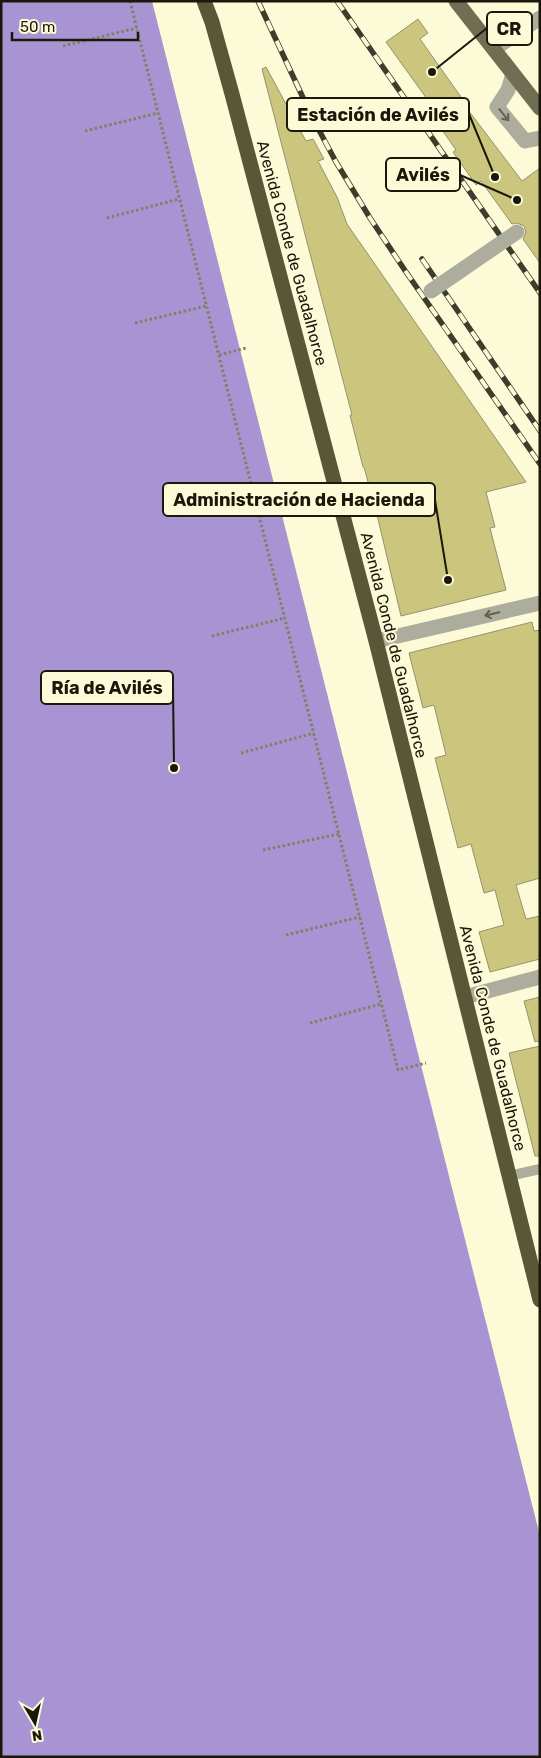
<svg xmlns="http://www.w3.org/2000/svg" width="541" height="1758" viewBox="0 0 541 1758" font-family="Rubik,sans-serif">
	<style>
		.water { fill: #a994d3 }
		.building { fill: #cbc57d; stroke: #959371 }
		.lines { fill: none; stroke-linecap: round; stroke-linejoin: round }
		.path { stroke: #818068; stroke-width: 3; stroke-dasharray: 2.5 2.5; stroke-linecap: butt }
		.lane { stroke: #adad9d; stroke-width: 10 }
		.street { stroke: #adad9d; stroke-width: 15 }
		.primary { stroke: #6f6d52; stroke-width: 15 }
		.highway { stroke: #595738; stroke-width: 15 }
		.rail-casing { stroke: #3e3d2c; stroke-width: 5.5 }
		.rail { stroke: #fdfbd7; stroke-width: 4; stroke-dasharray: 11; stroke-linecap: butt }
		.street-bridge { stroke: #adad9d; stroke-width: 15 }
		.oneway { stroke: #636254 }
		.labels { text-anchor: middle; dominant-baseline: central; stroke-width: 4; stroke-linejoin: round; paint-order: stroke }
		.street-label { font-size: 16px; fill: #19180b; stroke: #fdfbd7 }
		.leader { fill: none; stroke: #19180b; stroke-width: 2 }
		.callout-dot { fill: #19180b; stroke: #fdfbd7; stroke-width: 2 }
		.callout { fill: #fdfbd7; stroke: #19180b; stroke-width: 2 }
		.callout-label { font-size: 18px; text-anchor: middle; font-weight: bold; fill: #19180b }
	</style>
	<rect width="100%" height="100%" fill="#fdfbd7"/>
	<path class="water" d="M 1,1 L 152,1 L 540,1536 L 540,1757 L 1,1757 Z"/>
	<path class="building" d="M 418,19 L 428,33 L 420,39 L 461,97 L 459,98 L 522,181 L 540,168 L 540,263 L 523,239 L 526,232 L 524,226 L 517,223 L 512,224 L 481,181 L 476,185 L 453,152 L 456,150 L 440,127 L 445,124 L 386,42 Z
		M 266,67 L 306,141 L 313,139 L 324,159 L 318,161 L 337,197 L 347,224 L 526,482 L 486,492 L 495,527 L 490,528 L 506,590 L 401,616 L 378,519 L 364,467 L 363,467 L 350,415 L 352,415 L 262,69 Z
		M 532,622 L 534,631 L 540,630 L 540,878 L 516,885 L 526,919 L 540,916 L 540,959 L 490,972 L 479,932 L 504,925 L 495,890 L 484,893 L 471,844 L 458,848 L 435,758 L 446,755 L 441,734 L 434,705 L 423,708 L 409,653 Z
		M 540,997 L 540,1041 L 535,1042 L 524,1001 Z
		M 540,1046 L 540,1156 L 535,1156 L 509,1053 Z"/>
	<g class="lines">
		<path class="path" d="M 130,1 L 398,1070 L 426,1063
			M 63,46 L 137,28
			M 85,131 L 158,113
			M 107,218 L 179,199
			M 135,323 L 206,306
			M 219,355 L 246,348
			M 182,516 L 255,498
			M 212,636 L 285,618
			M 241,753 L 314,733
			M 263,850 L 339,834
			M 286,935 L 360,917
			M 310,1023 L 381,1004"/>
		<path class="lane" d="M 509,1176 L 540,1169"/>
		<path class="street" d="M 494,49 L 540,18
			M 513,74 L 508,90 L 497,107 L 525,141 L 540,138
			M 376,641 L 540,603
			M 465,997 L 540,977"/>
		<path class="primary" d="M 456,1 L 540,108"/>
		<path class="highway" d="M 204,1 L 212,22 L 232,94 L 376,641 L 540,1300"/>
		<defs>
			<path id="rail" d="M 258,1 L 312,117 L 336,162 L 370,218 L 406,272 L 540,464
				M 337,1 L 540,293
				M 422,259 L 540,431"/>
		</defs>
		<use href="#rail" class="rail-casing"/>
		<use href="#rail" class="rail"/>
		<path class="street-bridge" d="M 431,291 L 517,232"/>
	</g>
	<defs><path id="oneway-shaft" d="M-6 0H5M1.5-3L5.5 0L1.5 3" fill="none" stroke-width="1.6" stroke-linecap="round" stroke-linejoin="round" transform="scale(1.25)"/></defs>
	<g class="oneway">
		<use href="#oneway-shaft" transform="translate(504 115) rotate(51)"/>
		<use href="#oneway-shaft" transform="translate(492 614) rotate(167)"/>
	</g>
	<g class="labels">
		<g class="street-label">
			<text transform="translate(292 253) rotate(75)">Avenida Conde de Guadalhorce</text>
			<text transform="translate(394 645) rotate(76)">Avenida Conde de Guadalhorce</text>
			<text transform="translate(493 1038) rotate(76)">Avenida Conde de Guadalhorce</text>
		</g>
	</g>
	<path class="leader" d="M432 72L487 28M495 177L469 114M517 200L460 175M448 580L435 500M174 768L173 687"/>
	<g class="callout-dot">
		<circle cx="432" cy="72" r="5"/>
		<circle cx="495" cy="177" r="5"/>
		<circle cx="517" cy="200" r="5"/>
		<circle cx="448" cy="580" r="5"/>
		<circle cx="174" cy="768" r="5"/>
	</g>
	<g class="callout">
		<rect x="487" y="12" width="45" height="33" rx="5"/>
		<rect x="287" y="98" width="182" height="33" rx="5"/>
		<rect x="386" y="158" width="74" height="33" rx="5"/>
		<rect x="163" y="483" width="272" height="33" rx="5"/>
		<rect x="41" y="671" width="132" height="33" rx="5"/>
	</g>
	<g class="callout-label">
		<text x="509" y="35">CR</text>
		<text x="378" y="121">Estación de Avilés</text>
		<text x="423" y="181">Avilés</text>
		<text x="299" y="506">Administración de Hacienda</text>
		<text x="107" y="694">Ría de Avilés</text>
	</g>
	<rect width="541" height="1758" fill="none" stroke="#19180b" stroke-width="5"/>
	<g transform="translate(35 1723) rotate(171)" stroke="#fdfbd7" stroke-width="4" paint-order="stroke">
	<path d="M0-4L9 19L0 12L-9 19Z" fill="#19180b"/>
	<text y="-8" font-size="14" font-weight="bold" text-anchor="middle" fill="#19180b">N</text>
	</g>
	<path d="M12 32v8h126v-8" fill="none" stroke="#19180b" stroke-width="2.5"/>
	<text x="20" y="32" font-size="15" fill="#19180b" stroke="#fdfbd7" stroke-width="4" paint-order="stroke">50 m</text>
</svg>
